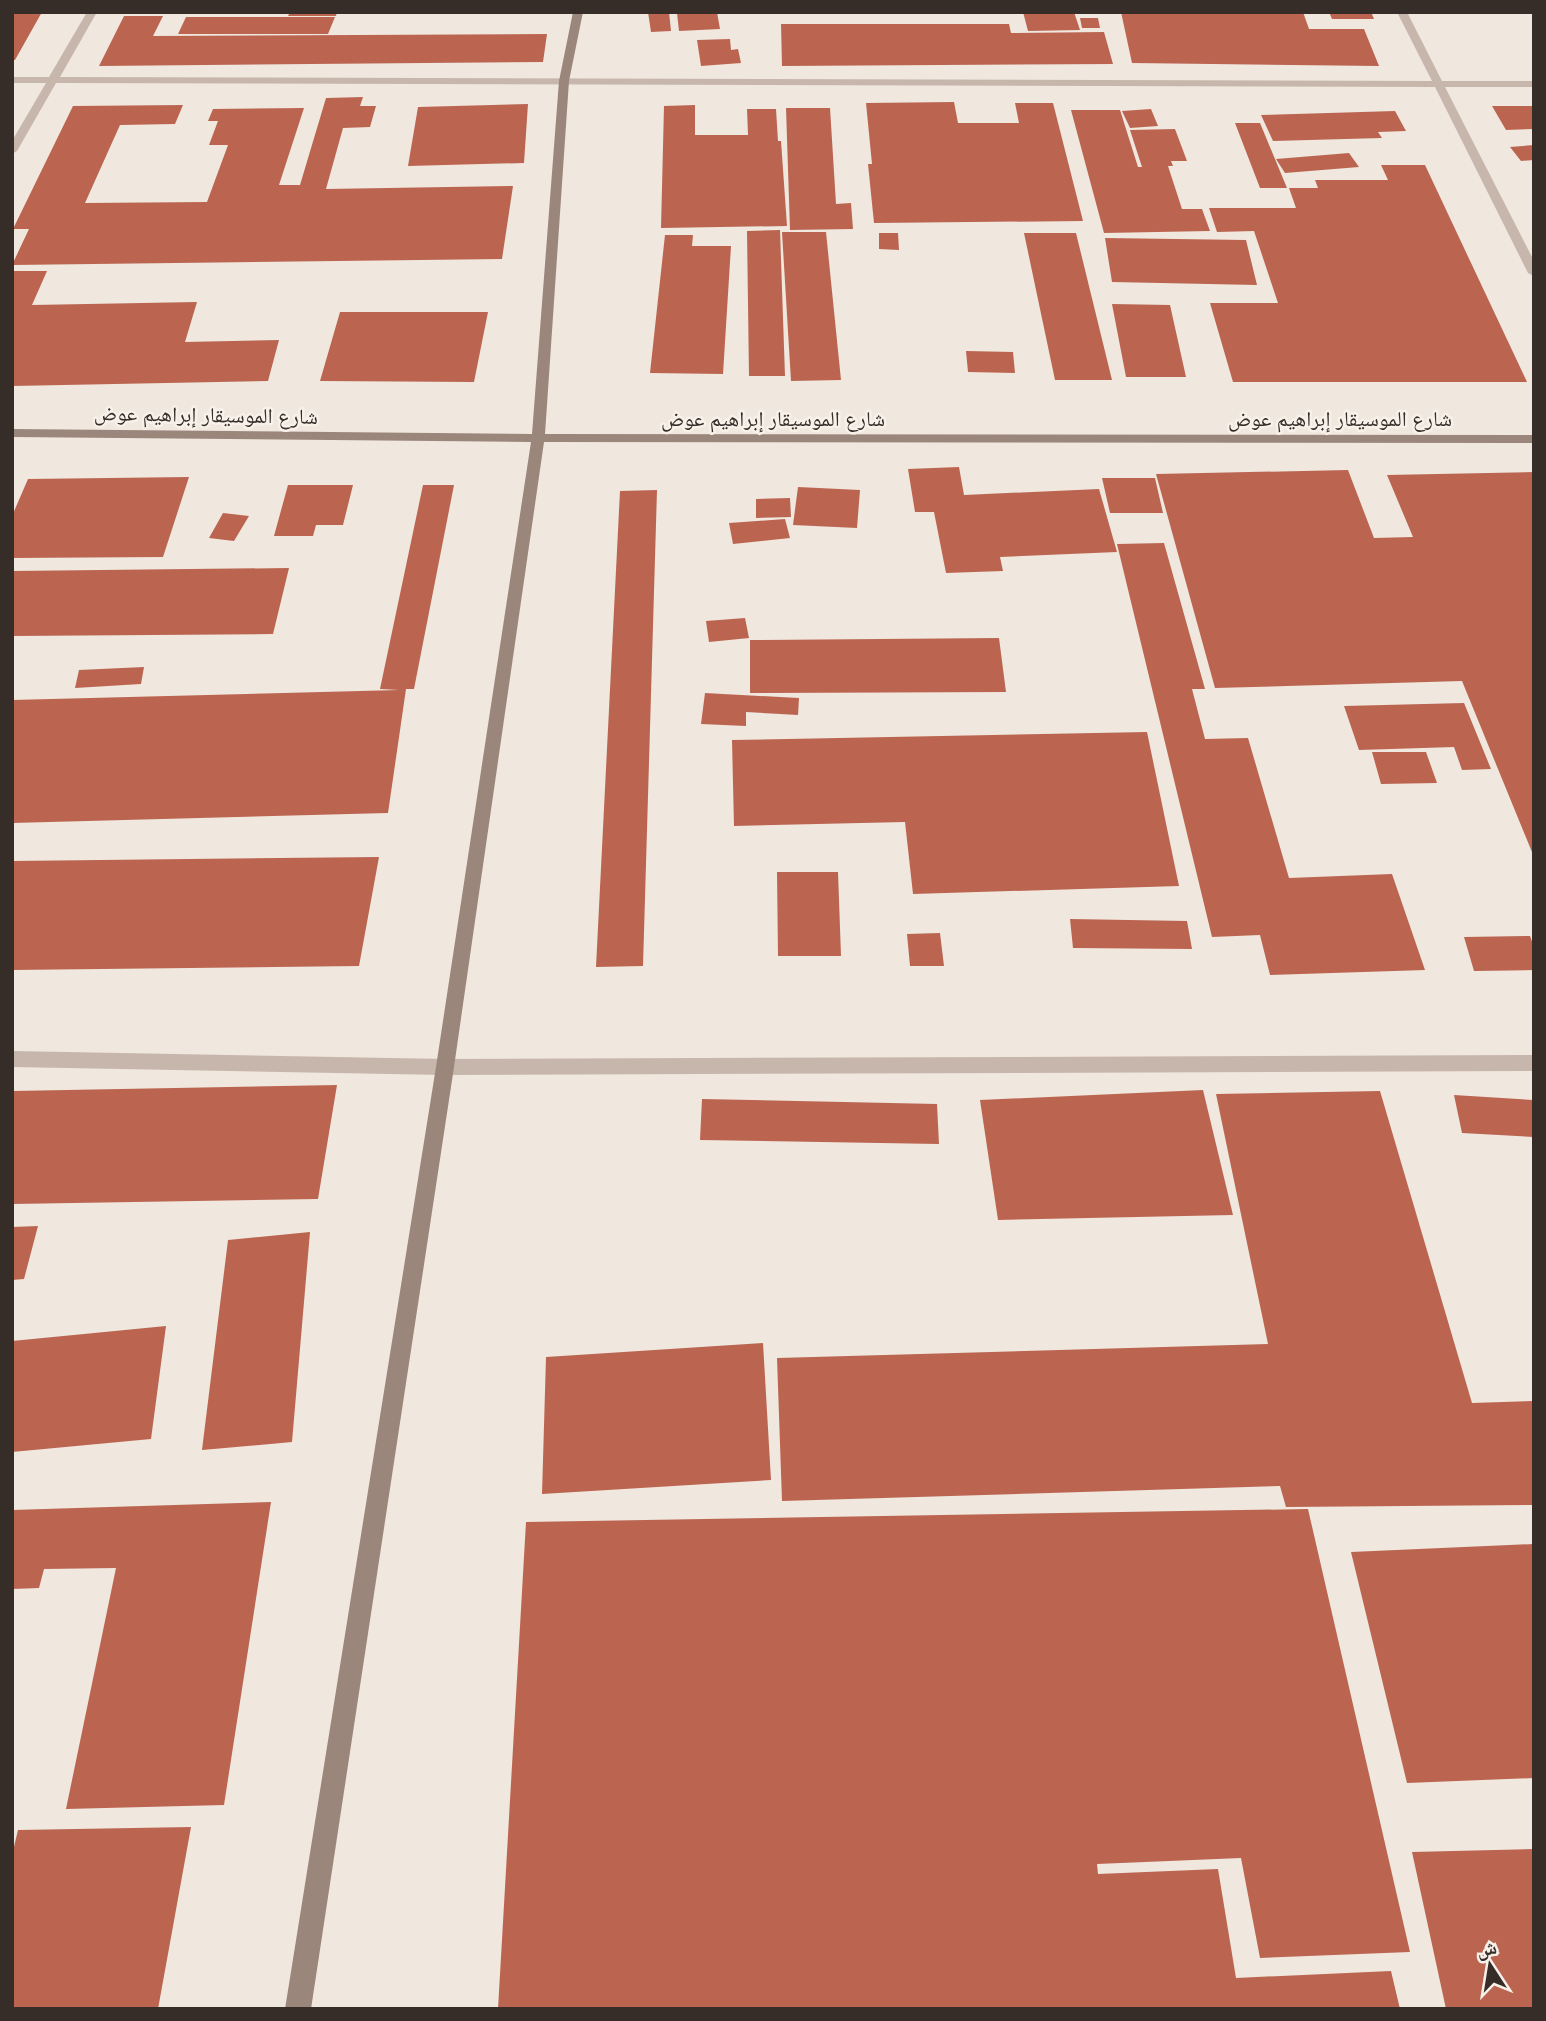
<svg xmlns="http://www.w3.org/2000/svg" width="1546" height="2021" viewBox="0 0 1546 2021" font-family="'Open Sans','Noto Naskh Arabic',sans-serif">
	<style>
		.building { fill: #bb6551 }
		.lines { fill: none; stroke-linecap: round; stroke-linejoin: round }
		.lane { fill: #c7b6ab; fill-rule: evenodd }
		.secondary { fill: #9b867c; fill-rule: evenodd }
		.labels { text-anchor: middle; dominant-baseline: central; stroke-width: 5; stroke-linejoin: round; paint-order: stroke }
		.far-street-label { font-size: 21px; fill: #362d29; stroke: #f8f1ea }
	</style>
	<rect width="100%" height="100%" fill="#f0e7de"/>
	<path class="building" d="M 12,12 L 42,12 L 15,60 L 12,60 Z
		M 290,12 L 337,12 L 336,16 L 288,16 Z
		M 648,12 L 669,12 L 671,31 L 651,32 Z
		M 717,12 L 720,29 L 679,31 L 677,13 Z
		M 1023,12 L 1074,12 L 1080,30 L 1028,31 Z
		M 1121,12 L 1303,12 L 1309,29 L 1364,29 L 1379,66 L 1132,63 Z
		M 1329,12 L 1371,12 L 1374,19 L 1332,19 Z
		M 124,16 L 163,16 L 153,36 L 547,34 L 543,62 L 99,66 Z
		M 186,17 L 335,17 L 328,34 L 178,34 Z
		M 1080,18 L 1098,18 L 1100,28 L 1082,28 Z
		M 781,24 L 1009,24 L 1011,33 L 1104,32 L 1113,64 L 782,66 Z
		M 730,39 L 731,50 L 738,49 L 741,63 L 701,66 L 697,40 Z
		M 363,97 L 360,106 L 376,106 L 370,127 L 343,128 L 326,189 L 513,186 L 502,259 L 12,265 L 29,229 L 13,229 L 73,106 L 183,105 L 175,124 L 120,125 L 85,203 L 207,202 L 228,145 L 209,145 L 218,121 L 208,121 L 213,109 L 304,108 L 279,185 L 300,185 L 326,98 Z
		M 954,102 L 958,123 L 1019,123 L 1015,103 L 1053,103 L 1083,221 L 874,223 L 868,164 L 872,164 L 866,103 Z
		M 528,104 L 524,163 L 408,166 L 418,107 Z
		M 695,105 L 695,135 L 748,135 L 747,109 L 776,109 L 778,141 L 781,141 L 787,226 L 661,228 L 664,106 Z
		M 1492,106 L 1534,106 L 1534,129 L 1506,130 Z
		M 786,108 L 830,108 L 836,204 L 851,203 L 853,229 L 790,230 Z
		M 1151,109 L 1158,126 L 1130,128 L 1122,111 Z
		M 1071,110 L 1120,110 L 1138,167 L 1142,167 L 1130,130 L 1175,129 L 1187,161 L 1171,161 L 1173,166 L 1168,166 L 1182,209 L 1202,209 L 1210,231 L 1104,233 Z
		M 1395,111 L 1406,131 L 1378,132 L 1382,138 L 1273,141 L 1261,115 Z
		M 1235,123 L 1260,123 L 1287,188 L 1260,188 Z
		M 1534,145 L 1534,160 L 1521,161 L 1510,147 Z
		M 1349,153 L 1359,167 L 1285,173 L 1276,159 Z
		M 1381,165 L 1425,165 L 1527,382 L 1233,382 L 1210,303 L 1278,303 L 1254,231 L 1217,232 L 1209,208 L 1296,208 L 1289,188 L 1318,188 L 1315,180 L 1388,180 Z
		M 780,230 L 785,376 L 749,376 L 747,231 Z
		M 782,232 L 826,232 L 841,380 L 791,381 Z
		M 879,233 L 898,233 L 899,250 L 879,249 Z
		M 1024,233 L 1076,233 L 1112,380 L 1055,380 Z
		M 665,235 L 693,235 L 692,246 L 731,246 L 723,374 L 650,373 Z
		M 1105,238 L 1246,240 L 1257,285 L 1112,282 Z
		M 12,271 L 47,271 L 32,305 L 197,302 L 185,342 L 279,340 L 268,381 L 12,386 Z
		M 1112,304 L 1170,305 L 1186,377 L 1126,377 Z
		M 340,312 L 488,312 L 474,382 L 320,381 Z
		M 966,351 L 1013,352 L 1015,373 L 968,372 Z
		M 959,467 L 964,495 L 1099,489 L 1117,552 L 1000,557 L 1003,571 L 946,573 L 934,512 L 915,512 L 908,469 Z
		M 1348,470 L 1374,538 L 1413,537 L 1387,475 L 1534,472 L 1534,857 L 1462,681 L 1215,688 L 1156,474 Z
		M 189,477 L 163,557 L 12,558 L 12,516 L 28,479 Z
		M 1102,478 L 1155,478 L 1163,513 L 1110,513 Z
		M 288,485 L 353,485 L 343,525 L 316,525 L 313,536 L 274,536 Z
		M 423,485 L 454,485 L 414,689 L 406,689 L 388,813 L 12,823 L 12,700 L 399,690 L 380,689 Z
		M 798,487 L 860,490 L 857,528 L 793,525 Z
		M 657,490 L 643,966 L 596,967 L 620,491 Z
		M 790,498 L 791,517 L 756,518 L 756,499 Z
		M 223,513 L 249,516 L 234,541 L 209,538 Z
		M 785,519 L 790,538 L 733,544 L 729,523 Z
		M 1164,543 L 1205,689 L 1192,689 L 1205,739 L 1248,738 L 1289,878 L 1392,874 L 1425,970 L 1270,975 L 1260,935 L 1212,937 L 1117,544 Z
		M 289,568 L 273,634 L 12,636 L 12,571 Z
		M 745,618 L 749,638 L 709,642 L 706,621 Z
		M 999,638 L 1006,692 L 750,693 L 750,640 Z
		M 144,667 L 141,684 L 75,688 L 79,670 Z
		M 705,693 L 799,698 L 798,715 L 746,712 L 746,726 L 701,724 Z
		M 1464,703 L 1491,769 L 1462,770 L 1454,747 L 1359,750 L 1344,706 Z
		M 1147,732 L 1179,886 L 913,894 L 905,822 L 734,826 L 732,740 Z
		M 1372,752 L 1426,752 L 1437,783 L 1381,784 Z
		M 379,857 L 359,966 L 12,970 L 12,861 Z
		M 777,872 L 838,872 L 841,956 L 778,956 Z
		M 1070,919 L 1187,921 L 1192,949 L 1073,948 Z
		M 940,933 L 944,966 L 910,966 L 907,934 Z
		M 1530,936 L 1534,947 L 1534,970 L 1474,971 L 1464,937 Z
		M 337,1085 L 318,1199 L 12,1204 L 12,1091 Z
		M 1203,1090 L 1233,1215 L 998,1220 L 980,1100 Z
		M 1380,1091 L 1472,1403 L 1534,1401 L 1534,1505 L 1286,1507 L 1280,1486 L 782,1501 L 777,1358 L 1268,1344 L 1216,1094 Z
		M 1454,1095 L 1534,1100 L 1534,1137 L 1462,1133 Z
		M 702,1099 L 937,1104 L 939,1144 L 700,1140 Z
		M 38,1226 L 24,1279 L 12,1280 L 12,1227 Z
		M 310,1232 L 292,1442 L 202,1450 L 228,1240 Z
		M 166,1326 L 151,1439 L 12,1452 L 12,1341 Z
		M 763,1343 L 771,1480 L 542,1494 L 546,1357 Z
		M 271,1502 L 224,1805 L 66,1809 L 116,1568 L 44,1569 L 39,1588 L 12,1589 L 12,1510 Z
		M 1308,1509 L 1410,1952 L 1260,1958 L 1241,1858 L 1097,1864 L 1098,1874 L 1218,1869 L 1236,1978 L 1391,1971 L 1400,2009 L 498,2009 L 526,1522 Z
		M 1534,1544 L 1534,1778 L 1407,1783 L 1351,1552 Z
		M 191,1827 L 158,2009 L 12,2009 L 12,1855 L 18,1830 Z
		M 1534,1849 L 1534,2009 L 1446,2009 L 1412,1852 Z"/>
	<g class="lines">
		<path class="lane" d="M 87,12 L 97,12 L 60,77 L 1432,81 L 1397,12 L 1407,12 L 1442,81 L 1534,81 L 1534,87 L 1445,87 L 1534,261 L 1534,276 L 1528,273 L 1435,87 L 56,83 L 17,151 L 12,154 L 12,141 L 46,83 L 12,83 L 12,77 L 49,77 Z
			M 12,1051 L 445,1059 L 1534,1055 L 1534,1071 L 445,1075 L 12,1067 Z"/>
		<path class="secondary" d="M 573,12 L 583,12 L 569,81 L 545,434 L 1534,435 L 1534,443 L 544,442 L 454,1067 L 311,2009 L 285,2009 L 436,1067 L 531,442 L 12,437 L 12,429 L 532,434 L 559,81 Z"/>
	</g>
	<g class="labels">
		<g class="far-street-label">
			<text transform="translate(206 414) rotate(1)">شارع الموسيقار إبراهيم عوض</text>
			<text x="773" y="418">شارع الموسيقار إبراهيم عوض</text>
			<text x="1340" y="418">شارع الموسيقار إبراهيم عوض</text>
		</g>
	</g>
	<rect width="1546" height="2021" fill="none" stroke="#362d29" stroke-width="28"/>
	<g transform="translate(1490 1965) rotate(348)" stroke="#f8f1ea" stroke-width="5" paint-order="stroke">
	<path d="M0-5L12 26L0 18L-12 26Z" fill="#362d29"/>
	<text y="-10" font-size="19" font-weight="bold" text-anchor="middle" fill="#362d29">ش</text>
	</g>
</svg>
